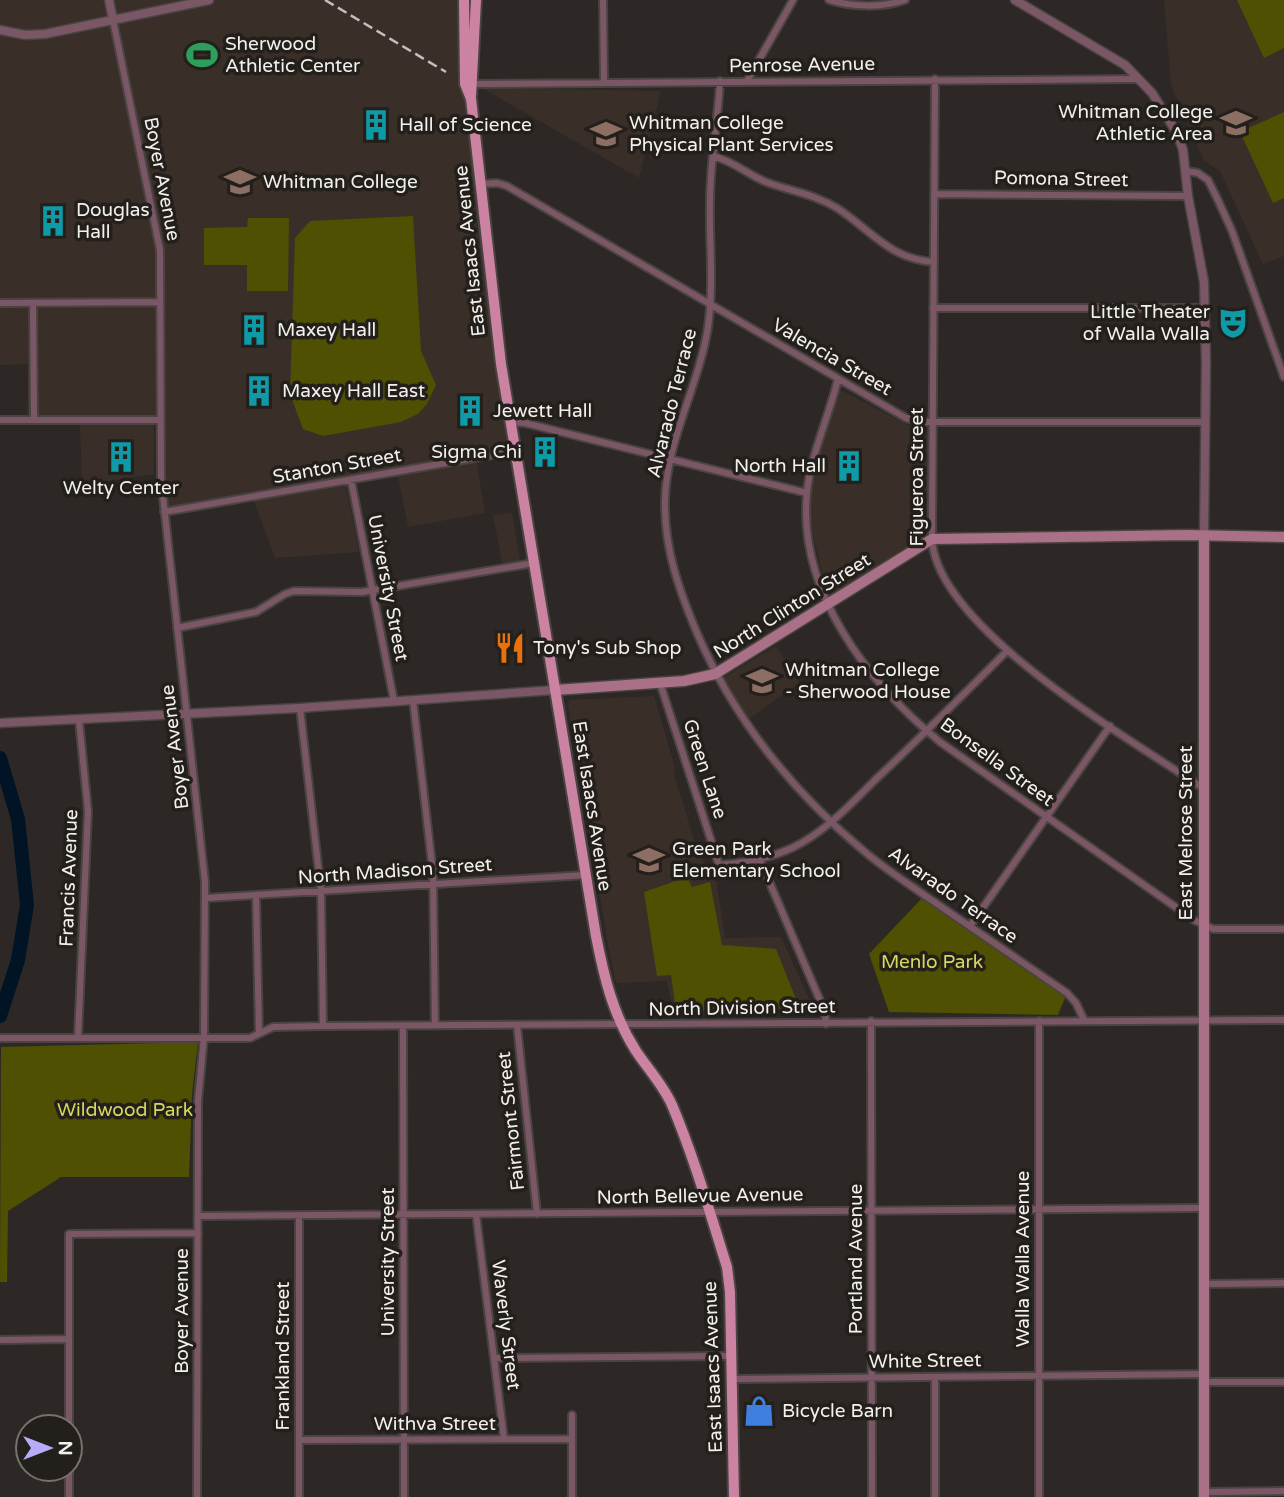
<svg xmlns="http://www.w3.org/2000/svg" width="1284" height="1497" viewBox="0 0 1284 1497" font-family="'Varela Round',sans-serif">
	<style>
		.built { fill: #392f28 }
		.green { fill: #4f5002 }
		.lines { fill: none; stroke-linecap: round; stroke-linejoin: round }
		.river { stroke: #001425; stroke-width: 14 }
		.minor-casing { stroke: #494441; stroke-width: 10 }
		.tertiary-casing { stroke: #494441; stroke-width: 11 }
		.secondary-casing { stroke: #494441; stroke-width: 13 }
		.primary-casing { stroke: #494441; stroke-width: 14 }
		.minor { stroke: #7b5766; stroke-width: 6 }
		.tertiary { stroke: #7b5766; stroke-width: 8 }
		.secondary { stroke: #a97087; stroke-width: 10 }
		.primary { stroke: #cc83a2; stroke-width: 10 }
		.rail { stroke: #c2bfbc; stroke-width: 2.5; stroke-dasharray: 10 5; stroke-linecap: butt }
		.labels { text-anchor: middle; dominant-baseline: central; stroke-width: 7; stroke-linejoin: round; paint-order: stroke }
		.poi-label { font-size: 19px; fill: #f2efed; stroke: #231f1b; text-anchor: start }
		.street-label { font-size: 19px; fill: #f2efed; stroke: #231f1b }
		.park-label { font-size: 19px; fill: #d5d85e; stroke: #231f1b }
	</style>
	<rect width="100%" height="100%" fill="#2d2825"/>
	<path class="built" d="M 0,0 L 460,0 L 508,449 L 163,508 L 160,420 L 27,415 L 28,364 L 0,365 Z
		M 1164,0 L 1284,0 L 1284,256 L 1263,264 L 1220,171 L 1204,161 L 1171,85 Z
		M 482,88 L 661,91 L 639,178 Z
		M 837,388 L 910,426 L 928,428 L 928,536 L 829,600 L 801,487 Z
		M 80,425 L 154,425 L 154,474 L 82,485 Z
		M 476,458 L 485,513 L 408,527 L 398,475 Z
		M 346,486 L 359,552 L 275,558 L 254,501 Z
		M 512,513 L 521,566 L 503,568 L 493,515 Z
		M 776,646 L 800,683 L 748,719 L 723,678 Z
		M 654,696 L 675,768 L 674,775 L 699,855 L 716,879 L 725,938 L 781,937 L 816,1014 L 674,1016 L 667,981 L 616,983 L 608,945 L 568,704 L 570,700 Z"/>
	<path class="green" d="M 1237,0 L 1284,0 L 1284,48 L 1264,58 Z
		M 1284,112 L 1284,198 L 1273,203 L 1240,132 Z
		M 413,216 L 421,351 L 436,385 L 427,404 L 418,414 L 401,422 L 323,436 L 303,429 L 290,394 L 295,238 L 310,221 Z
		M 248,218 L 289,218 L 288,291 L 247,291 L 247,265 L 204,265 L 204,228 L 247,227 Z
		M 687,877 L 692,887 L 710,882 L 722,945 L 776,949 L 800,1009 L 676,1011 L 671,975 L 657,976 L 644,892 Z
		M 925,895 L 1067,993 L 1058,1015 L 889,1012 L 869,954 Z
		M 198,1042 L 192,1094 L 189,1177 L 61,1177 L 8,1211 L 7,1282 L 0,1282 L 1,1047 Z"/>
	<g class="lines">
		<path class="river" d="M 0,758 L 18,819 L 27,905 L 18,960 L 0,1016"/>
		<defs>
			<path id="minor" d="M 603,0 L 604,81
				M 829,0 C 852,7 882,8 905,0
				M 113,20 L 160,250 L 161,478 L 205,882 L 204,1037 L 198,1101 L 197,1497
				M 935,79 L 932,539 C 936,628 1133,741 1203,788
				M 720,81 C 718,121 710,161 710,201 C 709,243 714,284 708,327 C 699,386 666,441 665,501 C 664,548 679,590 697,633 C 734,719 793,792 865,852 C 885,869 906,882 927,897 C 974,929 1020,961 1067,993 L 1076,1003 L 1084,1020
				M 747,81 L 793,0
				M 470,84 L 1138,79
				M 713,156 C 733,161 747,174 766,182 C 790,191 814,194 837,208 C 871,230 889,259 934,262
				M 1186,171 L 1198,173 L 1208,180 L 1217,198 L 1232,231 L 1284,377
				M 480,184 L 497,183 L 507,186 L 906,418 L 924,422 L 1205,422
				M 934,194 L 1188,196
				M 0,303 L 160,302
				M 33,303 L 34,420
				M 933,308 L 1205,308
				M 838,379 C 829,416 811,454 807,492 C 797,591 868,683 940,742 L 1194,920 L 1213,929 L 1284,929
				M 0,420 L 160,420
				M 510,422 L 525,423 L 807,493
				M 351,480 L 394,701
				M 164,512 L 515,451
				M 177,628 L 256,612 L 285,594 L 294,591 L 362,592 L 534,563
				M 660,683 L 719,865 C 745,863 768,859 792,848 C 825,832 850,805 875,780 C 920,738 963,695 1006,652
				M 413,700 L 433,873 L 435,1025
				M 300,708 L 321,891 L 323,1026
				M 760,860 L 825,1012 L 826,1024
				M 256,895 L 259,1033
				M 206,898 L 586,875
				M 970,926 L 1110,726
				M 871,1021 L 872,1497
				M 1039,1021 L 1039,1497
				M 517,1025 L 537,1214
				M 403,1026 L 404,1497
				M 78,1037 L 88,811 L 79,720
				M 0,1038 L 250,1038 L 273,1027 L 323,1026 L 1284,1020
				M 476,1214 L 504,1439
				M 198,1216 L 1203,1208
				M 299,1216 L 299,1497
				M 1203,1284 L 1284,1283
				M 0,1340 L 69,1339
				M 494,1358 L 731,1356
				M 935,1377 L 935,1497
				M 732,1379 L 1203,1374
				M 1203,1382 L 1284,1382
				M 572,1415 L 572,1497
				M 69,1427 L 69,1234 L 198,1233
				M 299,1440 L 572,1439
				M 69,1469 L 69,1497
				M 1204,1492 L 1284,1491"/>
			<path id="tertiary" d="M 109,0 L 113,20
				M 1015,0 L 1125,65 L 1152,93 L 1177,133 L 1183,150 L 1188,196 L 1204,282 L 1206,363 L 1204,536
				M 0,30 L 25,35 L 45,34 L 209,0
				M 0,723 L 300,708 L 555,690"/>
			<path id="secondary" d="M 555,690 L 684,681 L 715,674 L 932,539 L 1187,535 L 1284,537
				M 1204,1497 L 1204,536"/>
			<path id="primary" d="M 464,0 L 465,84 L 471,99 L 501,364 L 596,936 C 604,977 613,1015 636,1051 C 648,1069 663,1085 672,1105 C 694,1157 710,1213 727,1267 L 730,1292 L 734,1497
				M 471,96 L 476,0"/>
		</defs>
		<use href="#minor" class="minor-casing"/>
		<use href="#tertiary" class="tertiary-casing"/>
		<use href="#secondary" class="secondary-casing"/>
		<use href="#primary" class="primary-casing"/>
		<use href="#minor" class="minor"/>
		<use href="#tertiary" class="tertiary"/>
		<use href="#secondary" class="secondary"/>
		<use href="#primary" class="primary"/>
		<path class="rail" d="M 325,0 L 446,72"/>
	</g>
	<defs>
		<symbol id="stadium-bare" viewBox="-9 -9 18 18"><path d="M0-5a6.5 5 0 1 0 0 10a6.5 5 0 1 0 0-10ZM-3.5-1.8h7v3.6h-7Z" fill="#2e9e5b" stroke="#231f1b" stroke-width="2.5" paint-order="stroke"/></symbol>
		<symbol id="university-bare" viewBox="-9 -9 18 18"><path d="M0-5L7-2L0 1L-7-2ZM-4 1L0 2.5L4 1V4Q0 6-4 4Z" fill="#8d6e63" stroke="#231f1b" stroke-width="2.5" paint-order="stroke"/></symbol>
		<symbol id="building-bare" viewBox="-9 -9 18 18"><path d="M-4-6H4V6H1V3H-1V6H-4ZM-2.5-4.3h1.7v1.8h-1.7ZM.8-4.3h1.7v1.8H.8ZM-2.5-1h1.7V.8h-1.7ZM.8-1h1.7V.8H.8Z" fill="#0f9aa8" stroke="#231f1b" stroke-width="2.5" paint-order="stroke"/></symbol>
		<symbol id="theatre-bare" viewBox="-9 -9 18 18"><path d="M-5-5.5Q0-4 5-5.5V0Q5 5 0 6Q-5 5-5 0ZM-3.3-2.5H-1v1.5H-3.3ZM1-2.5H3.3v1.5H1ZM-2.8 1Q0 5.5 2.8 1Z" fill="#0f9aa8" stroke="#231f1b" stroke-width="2.5" paint-order="stroke"/></symbol>
		<symbol id="restaurant-bare" viewBox="-9 -9 18 18"><path d="M-5-6h1v4h1v-4h1v4h1v-4h1v5L-1.5 .5V6h-2V.5L-5-1ZM5-6V6H3V1.5H1.5Q1.5-4 5-6Z" fill="#e8710a" stroke="#231f1b" stroke-width="2.5" paint-order="stroke"/></symbol>
		<symbol id="school-bare" viewBox="-9 -9 18 18"><path d="M0-5L7-2L0 1L-7-2ZM-4 1L0 2.5L4 1V4Q0 6-4 4Z" fill="#8d6e63" stroke="#231f1b" stroke-width="2.5" paint-order="stroke"/></symbol>
		<symbol id="shop-bare" viewBox="-9 -9 18 18"><path d="M-5-2.5h2.3a2.7 3.5 0 0 1 5.4 0H5L5.5 6h-11ZM-1.5-2.5h3a1.5 2.3 0 0 0-3 0Z" fill="#3f7fe0" stroke="#231f1b" stroke-width="2.5" paint-order="stroke"/></symbol>
	</defs>
	<g fill-rule="evenodd">
		<use href="#stadium-bare" x="180" y="33" width="44" height="44"/>
		<use href="#university-bare" x="1214" y="101" width="44" height="44"/>
		<use href="#building-bare" x="354" y="103" width="44" height="44"/>
		<use href="#university-bare" x="584" y="112" width="44" height="44"/>
		<use href="#university-bare" x="218" y="160" width="44" height="44"/>
		<use href="#building-bare" x="31" y="199" width="44" height="44"/>
		<use href="#theatre-bare" x="1211" y="301" width="44" height="44"/>
		<use href="#building-bare" x="232" y="308" width="44" height="44"/>
		<use href="#building-bare" x="237" y="369" width="44" height="44"/>
		<use href="#building-bare" x="448" y="389" width="44" height="44"/>
		<use href="#building-bare" x="523" y="430" width="44" height="44"/>
		<use href="#building-bare" x="99" y="435" width="44" height="44"/>
		<use href="#building-bare" x="827" y="444" width="44" height="44"/>
		<use href="#restaurant-bare" x="488" y="626" width="44" height="44"/>
		<use href="#university-bare" x="740" y="659" width="44" height="44"/>
		<use href="#school-bare" x="627" y="838" width="44" height="44"/>
		<use href="#shop-bare" x="737" y="1389" width="44" height="44"/>
	</g>
	<g class="labels">
		<g class="poi-label">
			<text x="225" y="44">Sherwood<tspan x="225" dy="22">Athletic Center</tspan></text>
			<text x="1213" y="112" text-anchor="end">Whitman College<tspan x="1213" dy="22">Athletic Area</tspan></text>
			<text x="629" y="123">Whitman College<tspan x="629" dy="22">Physical Plant Services</tspan></text>
			<text x="399" y="125">Hall of Science</text>
			<text x="263" y="182">Whitman College</text>
			<text x="76" y="210">Douglas<tspan x="76" dy="22">Hall</tspan></text>
			<text x="1210" y="312" text-anchor="end">Little Theater<tspan x="1210" dy="22">of Walla Walla</tspan></text>
			<text x="277" y="330">Maxey Hall</text>
			<text x="282" y="391">Maxey Hall East</text>
			<text x="493" y="411">Jewett Hall</text>
			<text x="522" y="452" text-anchor="end">Sigma Chi</text>
			<text x="826" y="466" text-anchor="end">North Hall</text>
			<text x="121" y="488" text-anchor="middle">Welty Center</text>
			<text x="533" y="648">Tony's Sub Shop</text>
			<text x="785" y="670">Whitman College<tspan x="785" dy="22">- Sherwood House</tspan></text>
			<text x="672" y="849">Green Park<tspan x="672" dy="22">Elementary School</tspan></text>
			<text x="782" y="1411">Bicycle Barn</text>
		</g>
		<g class="street-label">
			<text transform="translate(802 65) rotate(-1)">Penrose Avenue</text>
			<text transform="translate(162 179) rotate(79)">Boyer Avenue</text>
			<text transform="translate(1061 179) rotate(1)">Pomona Street</text>
			<text transform="translate(470 251) rotate(-96)">East Isaacs Avenue</text>
			<text transform="translate(832 357) rotate(30)">Valencia Street</text>
			<text transform="translate(672 403) rotate(-76)">Alvarado Terrace</text>
			<text transform="translate(337 466) rotate(-10)">Stanton Street</text>
			<text transform="translate(917 477) rotate(-90)">Figueroa Street</text>
			<text transform="translate(388 588) rotate(79)">University Street</text>
			<text transform="translate(792 606) rotate(-32)">North Clinton Street</text>
			<text transform="translate(175 747) rotate(-97)">Boyer Avenue</text>
			<text transform="translate(997 762) rotate(36)">Bonsella Street</text>
			<text transform="translate(705 769) rotate(72)">Green Lane</text>
			<text transform="translate(592 806) rotate(81)">East Isaacs Avenue</text>
			<text transform="translate(1186 833) rotate(-90)">East Melrose Street</text>
			<text transform="translate(395 871) rotate(-4)">North Madison Street</text>
			<text transform="translate(69 878) rotate(-88)">Francis Avenue</text>
			<text transform="translate(953 895) rotate(35)">Alvarado Terrace</text>
			<text transform="translate(742 1008) rotate(-1)">North Division Street</text>
			<text transform="translate(511 1121) rotate(-96)">Fairmont Street</text>
			<text transform="translate(700 1196) rotate(-1)">North Bellevue Avenue</text>
			<text transform="translate(856 1259) rotate(-90)">Portland Avenue</text>
			<text transform="translate(1023 1259) rotate(-90)">Walla Walla Avenue</text>
			<text transform="translate(388 1262) rotate(-90)">University Street</text>
			<text transform="translate(182 1311) rotate(-90)">Boyer Avenue</text>
			<text transform="translate(506 1325) rotate(83)">Waverly Street</text>
			<text transform="translate(283 1356) rotate(-90)">Frankland Street</text>
			<text transform="translate(925 1361) rotate(-1)">White Street</text>
			<text transform="translate(713 1367) rotate(-92)">East Isaacs Avenue</text>
			<text x="435" y="1424">Withva Street</text>
		</g>
		<g class="park-label">
			<text x="932" y="962">Menlo Park</text>
			<text x="125" y="1110">Wildwood Park</text>
		</g>
	</g>
	<g transform="translate(49 1448) rotate(90)"><circle r="33" fill="#231f1b" stroke="#76726f" stroke-width="2"/>
	<path d="M0-5L12 26L0 18L-12 26Z" fill="#b6acf8"/>
	<text y="-10" font-size="19" font-weight="bold" text-anchor="middle" fill="#f2efed">N</text>
	</g>
</svg>
